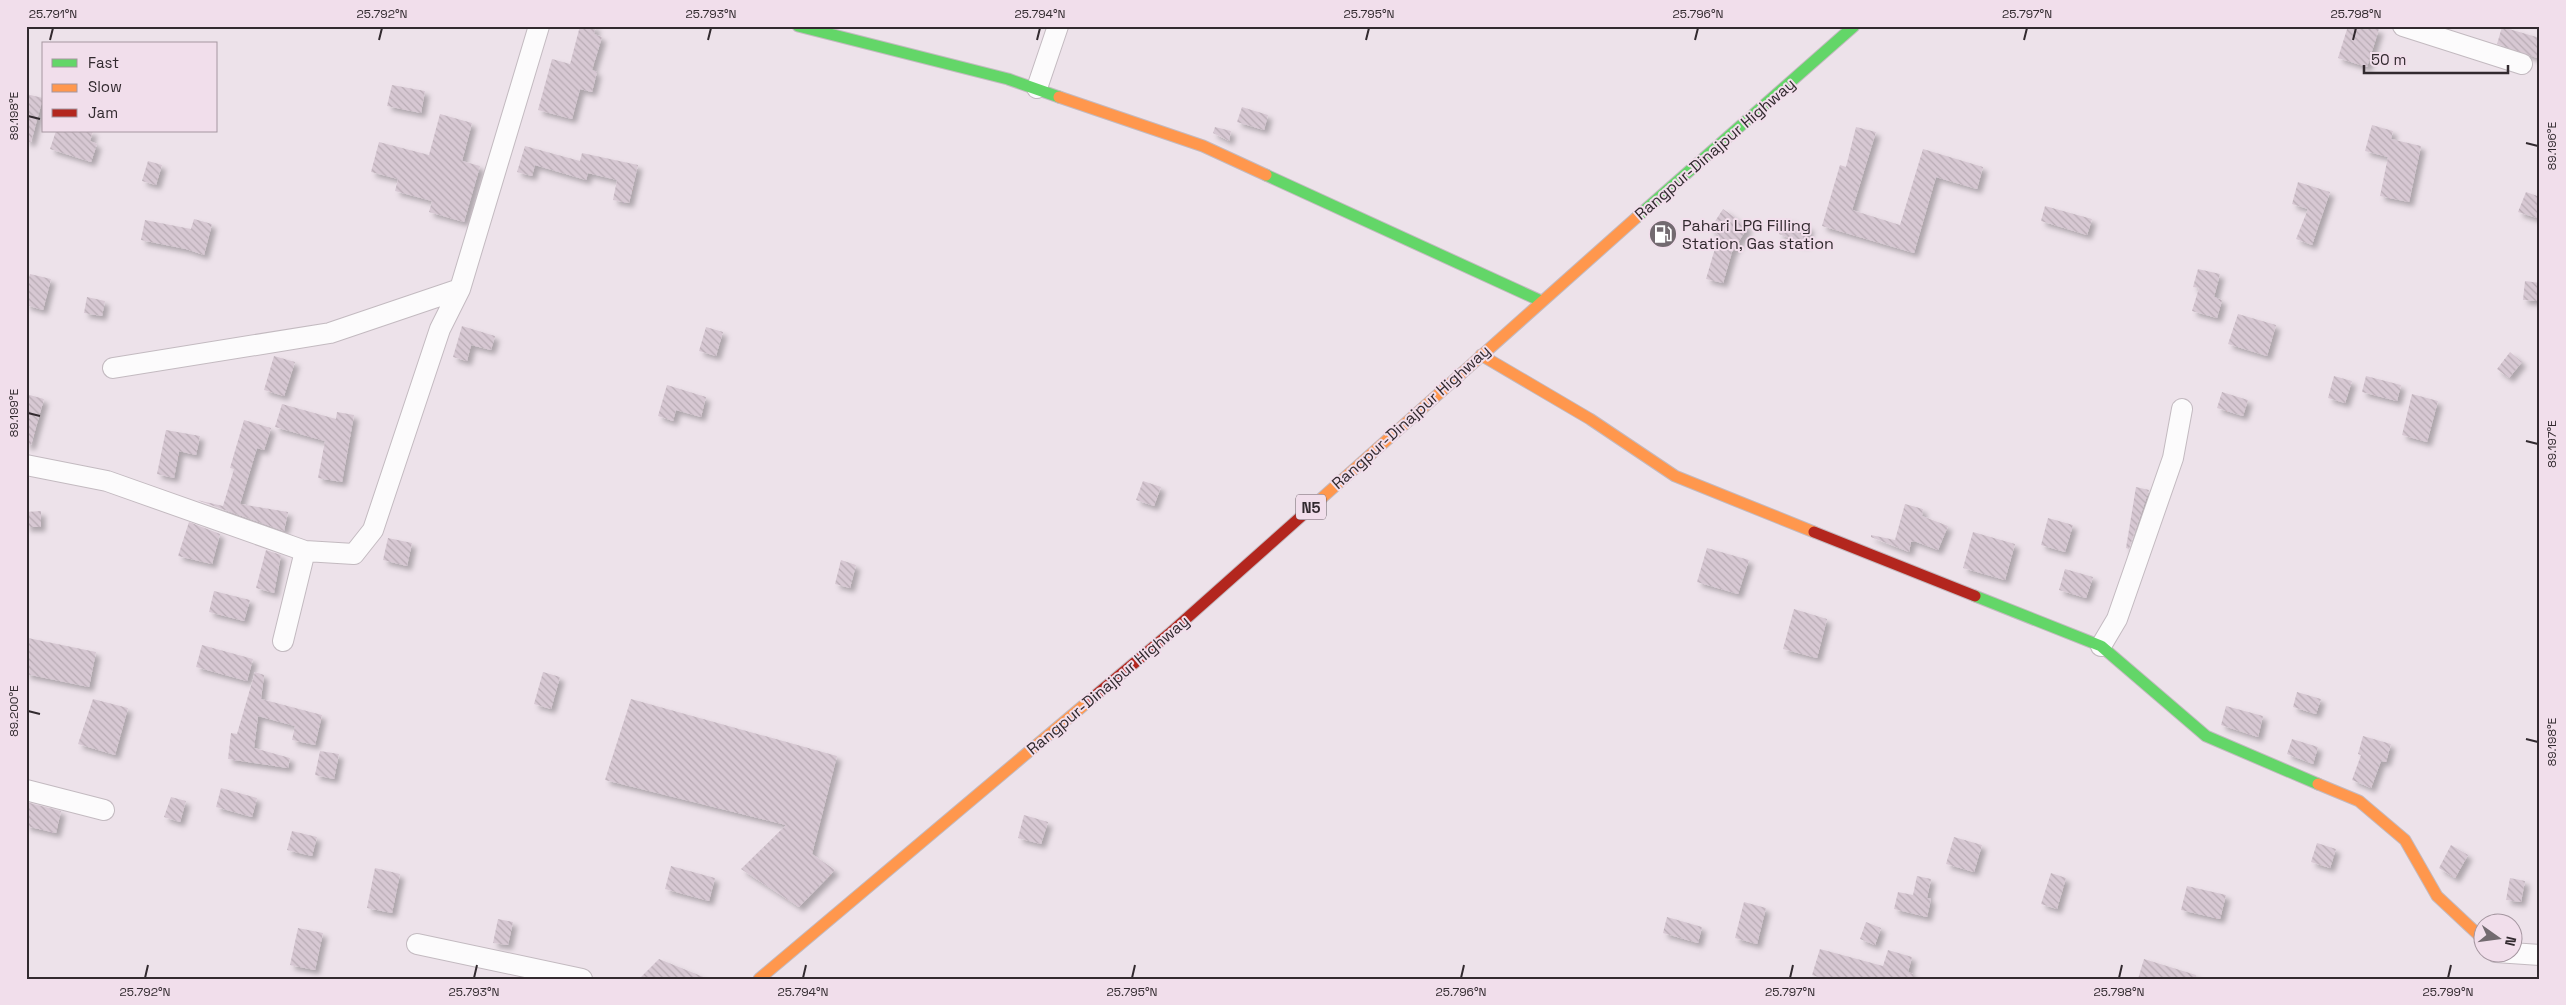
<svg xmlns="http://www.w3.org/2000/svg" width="2566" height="1005" viewBox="0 0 2566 1005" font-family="'Space Grotesk',sans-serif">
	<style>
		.building { fill: url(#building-back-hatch); filter: url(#shadow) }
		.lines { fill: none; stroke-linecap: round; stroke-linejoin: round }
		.street-casing { stroke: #c3bac0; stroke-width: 22 }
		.fast-casing { stroke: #c3bac0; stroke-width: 13 }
		.slow-casing { stroke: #c3bac0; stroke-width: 13 }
		.jam-casing { stroke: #c3bac0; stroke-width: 13 }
		.street { stroke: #fcfbfc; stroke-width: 20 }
		.fast { stroke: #63d668; stroke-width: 11 }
		.slow { stroke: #ff974d; stroke-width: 11 }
		.jam { stroke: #b3261e; stroke-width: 11 }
		.ticks { fill: none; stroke: #322a2f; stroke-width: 2 }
		.labels { text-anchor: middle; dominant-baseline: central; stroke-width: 4; stroke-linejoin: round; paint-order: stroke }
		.shield { fill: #f1deeb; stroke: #6b6067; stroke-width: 1 }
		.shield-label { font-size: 15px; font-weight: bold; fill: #322a2f }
		.street-label { font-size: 16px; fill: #322a2f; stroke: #f1deeb }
		.poi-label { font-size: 16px; fill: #322a2f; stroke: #f1deeb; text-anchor: start }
		.neatline { fill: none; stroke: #322a2f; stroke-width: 2 }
		.ticks-label { font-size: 12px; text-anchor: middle; fill: #322a2f }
	</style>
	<defs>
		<pattern id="building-back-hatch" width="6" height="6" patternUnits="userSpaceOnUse" patternTransform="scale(1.25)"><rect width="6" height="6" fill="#d7c8d3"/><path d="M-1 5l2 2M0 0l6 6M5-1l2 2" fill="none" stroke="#b9acb5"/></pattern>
		<filter id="shadow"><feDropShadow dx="4.5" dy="4.5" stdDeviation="2.5" flood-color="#0004"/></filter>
	</defs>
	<rect width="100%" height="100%" fill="#ede2ea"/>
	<path class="building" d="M 580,26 L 596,26 L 594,34 L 602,37 L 592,70 L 597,72 L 592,92 L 580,89 L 572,119 L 538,110 L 552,59 L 570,64 Z
		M 2348,26 L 2379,29 L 2367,67 L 2338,58 Z
		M 2502,27 L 2540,38 L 2540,59 L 2497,44 Z
		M 392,85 L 425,91 L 421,113 L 387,106 Z
		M 26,94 L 43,98 L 31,142 L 26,141 Z
		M 1242,107 L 1268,115 L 1264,130 L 1237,122 Z
		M 440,114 L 472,123 L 462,161 L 480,166 L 464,222 L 429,212 L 432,201 L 395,191 L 398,179 L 371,172 L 379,142 L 429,155 Z
		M 2372,125 L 2393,131 L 2391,139 L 2421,146 L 2409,202 L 2380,196 L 2388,157 L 2365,151 Z
		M 1215,127 L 1231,131 L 1229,141 L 1213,133 Z
		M 1856,127 L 1876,132 L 1852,210 L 1900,225 L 1923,149 L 1983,167 L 1977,189 L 1936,177 L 1914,253 L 1822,226 L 1840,165 L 1846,167 Z
		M 56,131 L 93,131 L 90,141 L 97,144 L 91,162 L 50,149 Z
		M 525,146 L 580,161 L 582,153 L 638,165 L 629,203 L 613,200 L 617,180 L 588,173 L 586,180 L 535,165 L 532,176 L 517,172 Z
		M 148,161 L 162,165 L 156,185 L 142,181 Z
		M 2298,182 L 2330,192 L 2312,245 L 2296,239 L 2308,209 L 2292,204 Z
		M 2526,192 L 2540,197 L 2540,219 L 2518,212 Z
		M 2045,206 L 2092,219 L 2087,235 L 2041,221 Z
		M 1723,209 L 1748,227 L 1732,252 L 1723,283 L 1706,279 L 1719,235 L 1710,229 Z
		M 1785,218 L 1810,227 L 1804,244 L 1779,234 Z
		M 194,219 L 212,224 L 204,255 L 186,249 L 141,240 L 145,220 L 191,229 Z
		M 2198,269 L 2220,274 L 2214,297 L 2222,300 L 2217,318 L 2192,311 L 2199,288 L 2193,287 Z
		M 30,274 L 51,279 L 43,310 L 26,305 L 26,289 Z
		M 2525,281 L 2540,283 L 2540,301 L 2523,300 Z
		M 87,297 L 105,301 L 102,316 L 84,313 Z
		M 2238,314 L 2276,325 L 2267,356 L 2228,344 Z
		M 462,326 L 495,336 L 491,350 L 471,345 L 467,361 L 453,357 Z
		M 706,327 L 723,332 L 716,356 L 699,351 Z
		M 2510,352 L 2522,362 L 2509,378 L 2497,369 Z
		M 274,356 L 295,362 L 284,396 L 264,390 Z
		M 2334,376 L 2352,381 L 2345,403 L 2328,398 Z
		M 2366,376 L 2401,385 L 2397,401 L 2362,392 Z
		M 667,385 L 706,397 L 701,417 L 676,410 L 673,421 L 658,416 Z
		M 2222,392 L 2248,400 L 2243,416 L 2217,408 Z
		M 26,394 L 44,399 L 31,445 L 26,445 Z
		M 2412,394 L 2438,401 L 2427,442 L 2402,435 Z
		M 282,404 L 336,419 L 337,412 L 354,415 L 342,482 L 318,478 L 325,441 L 275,427 Z
		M 244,420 L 271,428 L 264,450 L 257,448 L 240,504 L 288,512 L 284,531 L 197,500 L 223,506 L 234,469 L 230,468 Z
		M 166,430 L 200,436 L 196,455 L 179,451 L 174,478 L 157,474 Z
		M 1143,481 L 1161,487 L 1154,506 L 1136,500 Z
		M 2136,487 L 2149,490 L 2129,549 L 2126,548 Z
		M 1905,504 L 1923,509 L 1922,516 L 1948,526 L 1938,550 L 1914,541 L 1911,542 L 1909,552 L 1871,537 L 1871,535 L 1895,540 Z
		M 41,511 L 41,527 L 26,527 L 26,512 Z
		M 2048,518 L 2073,525 L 2065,552 L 2041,545 Z
		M 189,522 L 220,534 L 212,564 L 178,556 Z
		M 1973,532 L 2015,544 L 2005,580 L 1963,568 Z
		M 388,538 L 412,543 L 407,566 L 383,560 Z
		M 1707,548 L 1749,560 L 1738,594 L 1697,582 Z
		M 266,550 L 281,555 L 274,593 L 256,588 Z
		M 841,560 L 856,565 L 850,588 L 835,584 Z
		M 2065,569 L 2093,577 L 2086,598 L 2059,590 Z
		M 214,591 L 250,600 L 244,621 L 209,612 Z
		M 1794,609 L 1827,619 L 1817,658 L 1783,649 Z
		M 28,638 L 96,652 L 89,687 L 26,674 Z
		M 202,645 L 253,659 L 247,681 L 196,667 Z
		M 255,672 L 264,675 L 261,699 L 322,715 L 315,745 L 292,740 L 295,726 L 258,716 L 254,748 L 290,758 L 288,768 L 228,759 L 231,733 L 237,734 Z
		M 543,672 L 560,677 L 551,709 L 534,704 Z
		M 2297,692 L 2321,699 L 2316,714 L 2293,707 Z
		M 93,699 L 128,708 L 115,755 L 78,744 Z
		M 631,699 L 837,756 L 812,854 L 835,870 L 799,907 L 741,869 L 786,825 L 605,780 Z
		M 2226,706 L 2263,716 L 2258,737 L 2221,725 Z
		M 2363,736 L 2391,744 L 2386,762 L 2381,761 L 2371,788 L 2352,780 L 2361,755 L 2358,754 Z
		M 2292,739 L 2318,747 L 2313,764 L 2287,754 Z
		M 320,751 L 339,754 L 334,779 L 315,775 Z
		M 221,788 L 257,798 L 252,817 L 216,807 Z
		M 171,797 L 186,801 L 180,822 L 164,817 Z
		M 26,802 L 61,811 L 56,833 L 26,826 Z
		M 1024,815 L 1048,822 L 1041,844 L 1018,838 Z
		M 292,831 L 317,837 L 312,856 L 287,850 Z
		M 1954,837 L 1982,845 L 1974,872 L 1946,864 Z
		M 2317,843 L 2336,849 L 2330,868 L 2311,862 Z
		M 2451,845 L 2468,855 L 2455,878 L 2439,868 Z
		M 671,866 L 715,878 L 709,901 L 665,889 Z
		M 375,868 L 400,874 L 392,913 L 367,908 Z
		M 2051,873 L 2066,878 L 2057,909 L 2041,904 Z
		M 1917,876 L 1931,879 L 1927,898 L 1931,899 L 1927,917 L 1894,909 L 1898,892 L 1913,895 Z
		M 2510,878 L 2525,881 L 2521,902 L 2506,900 Z
		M 2187,886 L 2226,895 L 2220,919 L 2181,910 Z
		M 1744,902 L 1766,908 L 1757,944 L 1735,938 Z
		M 1667,917 L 1702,927 L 1698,943 L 1663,933 Z
		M 498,919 L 513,922 L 508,945 L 493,943 Z
		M 1866,922 L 1881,928 L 1875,945 L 1860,939 Z
		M 298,928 L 323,933 L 315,970 L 290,965 Z
		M 1820,949 L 1883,966 L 1888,950 L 1912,957 L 1908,972 L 1913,974 L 1913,979 L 1825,979 L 1812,975 Z
		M 659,959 L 706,978 L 706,979 L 639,979 Z
		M 2144,959 L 2196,975 L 2196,979 L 2138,979 Z"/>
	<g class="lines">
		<defs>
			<path id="street" d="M 2403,26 L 2522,64
				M 1037,88 L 1058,26
				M 113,368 L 330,333 L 460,289 L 539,26
				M 26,465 L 107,481 L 305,551 L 354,554 L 373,530 L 440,329 L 460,289
				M 283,641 L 305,551
				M 2101,646 L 2117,619 L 2173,458 L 2182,409
				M 26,790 L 104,810
				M 417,944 L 582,979
				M 2496,952 L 2540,955"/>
			<path id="fast" d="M 798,26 L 1008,79 L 1059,97
				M 1266,175 L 1541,301
				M 1637,217 L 1854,26
				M 1975,596 L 2101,646 L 2206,736 L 2318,784"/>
			<path id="slow" d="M 1059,97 L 1203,146 L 1266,175
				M 1481,355 L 1590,419 L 1675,476 L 1814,532
				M 1314,505 L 1637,217
				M 2318,784 L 2359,801 L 2405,840 L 2437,896 L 2484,940
				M 759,979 L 1090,700"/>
			<path id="jam" d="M 1814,532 L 1975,596
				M 1090,700 L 1169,634 L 1314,505"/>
		</defs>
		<use href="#street" class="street-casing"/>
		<use href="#fast" class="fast-casing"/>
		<use href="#slow" class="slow-casing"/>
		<use href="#jam" class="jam-casing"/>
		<use href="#street" class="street"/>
		<use href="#fast" class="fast"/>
		<use href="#slow" class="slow"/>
		<use href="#jam" class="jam"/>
	</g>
	<path class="ticks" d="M 50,40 L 53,28M 379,40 L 382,28M 708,40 L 711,28M 1037,40 L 1040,28M 1366,40 L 1369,28M 1695,40 L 1698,28M 2024,40 L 2027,28M 2353,40 L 2356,28M 28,116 L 40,119M 2526,143 L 2538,146M 28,413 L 40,416M 2526,441 L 2538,444M 28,711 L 40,714M 2526,739 L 2538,742M 145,978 L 148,965M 474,978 L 477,965M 803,978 L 806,965M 1132,978 L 1135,965M 1461,978 L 1464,965M 1790,978 L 1793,965M 2119,978 L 2122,965M 2448,978 L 2451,965"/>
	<defs>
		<symbol id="fuel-disc" viewBox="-11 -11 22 22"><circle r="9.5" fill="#736a70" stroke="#f1deeb"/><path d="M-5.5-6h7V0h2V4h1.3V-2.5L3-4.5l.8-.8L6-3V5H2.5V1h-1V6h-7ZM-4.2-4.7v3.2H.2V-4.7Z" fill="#fff"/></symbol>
	</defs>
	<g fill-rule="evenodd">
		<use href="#fuel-disc" x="1647" y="218" width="32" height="32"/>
	</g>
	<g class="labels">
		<rect class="shield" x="1296" y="494.5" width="30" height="25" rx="4"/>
		<g class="shield-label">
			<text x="1311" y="507">N5</text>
		</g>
		<g class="street-label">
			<text transform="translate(1715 149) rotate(-41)">Rangpur-Dinajpur Highway</text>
			<text transform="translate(1411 417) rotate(-42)">Rangpur-Dinajpur Highway</text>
			<text transform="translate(1108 685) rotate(-40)">Rangpur-Dinajpur Highway</text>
		</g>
		<g class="poi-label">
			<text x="1682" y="225">Pahari LPG Filling<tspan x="1682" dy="18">Station, Gas station</tspan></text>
		</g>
	</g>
	<rect width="2566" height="1005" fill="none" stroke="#f1deeb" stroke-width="55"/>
	<rect x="42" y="42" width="175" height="90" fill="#f1deeb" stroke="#a596a0"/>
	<rect x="52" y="59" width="25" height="8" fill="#63d668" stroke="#a596a0"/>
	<text x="88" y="68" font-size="15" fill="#322a2f">Fast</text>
	<rect x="52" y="84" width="25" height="8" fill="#ff974d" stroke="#a596a0"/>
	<text x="88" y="92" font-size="15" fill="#322a2f">Slow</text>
	<rect x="52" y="109" width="25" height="8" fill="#b3261e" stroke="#a596a0"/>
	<text x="88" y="118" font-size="15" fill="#322a2f">Jam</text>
	<g transform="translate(2498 938) rotate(104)"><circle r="24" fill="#f1deeb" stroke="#a596a0"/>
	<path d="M0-4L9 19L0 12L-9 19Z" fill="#736a70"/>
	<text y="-8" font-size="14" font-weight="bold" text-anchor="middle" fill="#322a2f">N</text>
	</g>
	<path d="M2364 65v8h144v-8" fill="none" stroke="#322a2f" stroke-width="2.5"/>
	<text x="2371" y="65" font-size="15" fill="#322a2f" stroke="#f1deeb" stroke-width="4" paint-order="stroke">50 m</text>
	<rect x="28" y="28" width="2510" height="950" class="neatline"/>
	<g class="ticks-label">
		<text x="53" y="18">25.791°N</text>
		<text x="382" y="18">25.792°N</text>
		<text x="711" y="18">25.793°N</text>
		<text x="1040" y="18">25.794°N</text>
		<text x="1369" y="18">25.795°N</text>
		<text x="1698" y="18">25.796°N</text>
		<text x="2027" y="18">25.797°N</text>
		<text x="2356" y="18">25.798°N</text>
		<text transform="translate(14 116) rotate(-90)" y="4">89.198°E</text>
		<text transform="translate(2552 146) rotate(-90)" y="4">89.196°E</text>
		<text transform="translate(14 413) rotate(-90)" y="4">89.199°E</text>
		<text transform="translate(2552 444) rotate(-90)" y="4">89.197°E</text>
		<text transform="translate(14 711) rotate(-90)" y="4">89.200°E</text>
		<text transform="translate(2552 742) rotate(-90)" y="4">89.198°E</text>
		<text x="145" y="996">25.792°N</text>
		<text x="474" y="996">25.793°N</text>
		<text x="803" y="996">25.794°N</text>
		<text x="1132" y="996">25.795°N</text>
		<text x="1461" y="996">25.796°N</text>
		<text x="1790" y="996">25.797°N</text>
		<text x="2119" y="996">25.798°N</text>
		<text x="2448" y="996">25.799°N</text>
	</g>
</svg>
